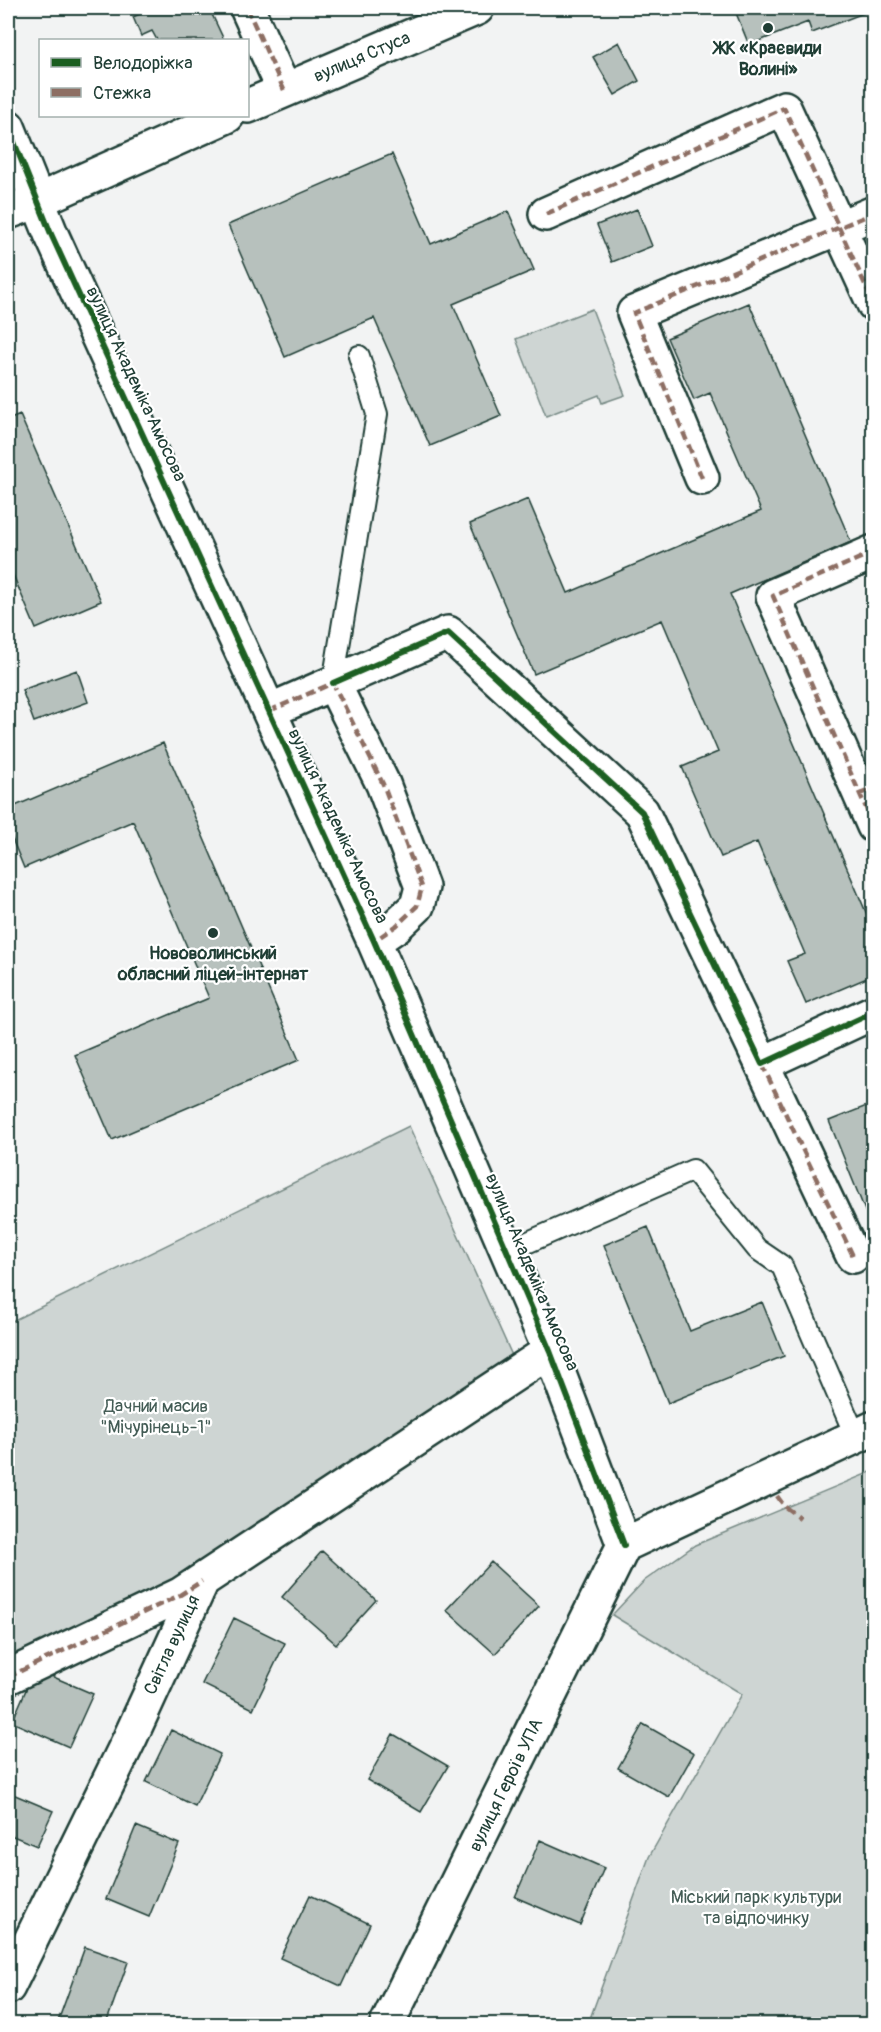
<svg xmlns="http://www.w3.org/2000/svg" width="881" height="2032" viewBox="0 0 881 2032" font-family="Pangolin,sans-serif">
	<style>
		.green { fill: #ced5d3; stroke: #768984; stroke-width: 1.5 }
		.building { fill: #b7c1bd; stroke: #1f3d34; stroke-width: 1.5 }
		.lines { fill: none; stroke-linecap: round; stroke-linejoin: round }
		.service-casing { stroke: #1f3d34; stroke-width: 24 }
		.minor-casing { stroke: #1f3d34; stroke-width: 38 }
		.tertiary-casing { stroke: #1f3d34; stroke-width: 38 }
		.service { stroke: #fff; stroke-width: 20 }
		.minor { stroke: #fff; stroke-width: 33 }
		.tertiary { stroke: #fff; stroke-width: 33 }
		.quiet { stroke: #8d6e63; stroke-width: 4.5; stroke-dasharray: 9 4.5; stroke-linecap: butt }
		.cycleway-casing { stroke: #fff; stroke-width: 10 }
		.cycleway { stroke: #1b5e20; stroke-width: 6 }
		.poi-dot { fill: #1f3d34; stroke: #fff; stroke-width: 2 }
		.labels { text-anchor: middle; dominant-baseline: central; stroke-width: 4.5; stroke-linejoin: round; paint-order: stroke }
		.poi-label { font-size: 18px; font-weight: bold; fill: #1f3d34; stroke: #fff }
		.street-label { font-size: 18px; fill: #1f3d34; stroke: #fff }
		.park-label { font-size: 18px; fill: #425b54; stroke: #fff }
	</style>
	<rect width="100%" height="100%" fill="#f2f3f3"/>
	<filter id="ink" filterUnits="userSpaceOnUse"><feTurbulence type="fractalNoise" baseFrequency=".0167" numOctaves="2"/><feDisplacementMap in="SourceGraphic" scale="12" xChannelSelector="R" yChannelSelector="G"/><feConvolveMatrix kernelMatrix="1 2 1 2 8 2 1 2 1" color-interpolation-filters="sRGB"/></filter>
	<g filter="url(#ink)">
		<path class="green" d="M 592,309 L 625,395 L 602,403 L 599,395 L 546,416 L 516,339 Z
			M 409,1126 L 514,1360 L 178,1581 L 8,1667 L 8,1323 Z
			M 873,1471 L 873,2024 L 588,2024 L 649,1857 L 742,1694 L 612,1615 L 644,1581 L 695,1545 Z"/>
		<path class="building" d="M 142,8 L 209,8 L 224,40 L 157,40 L 152,31 L 141,36 L 133,17 L 144,12 Z
			M 734,8 L 874,8 L 874,9 L 812,33 L 808,22 L 749,45 Z
			M 619,42 L 639,81 L 615,95 L 593,57 Z
			M 392,154 L 431,244 L 508,211 L 534,270 L 453,304 L 501,416 L 430,446 L 374,318 L 285,357 L 228,225 Z
			M 637,209 L 652,246 L 612,262 L 597,225 Z
			M 749,303 L 851,542 L 730,594 L 874,931 L 874,975 L 806,1004 L 787,961 L 805,954 L 757,842 L 721,857 L 682,767 L 718,752 L 662,620 L 534,674 L 470,524 L 528,499 L 568,593 L 761,511 L 710,393 L 694,400 L 667,338 Z
			M 20,415 L 101,601 L 36,629 L 8,563 L 8,420 Z
			M 77,670 L 88,702 L 34,722 L 22,690 Z
			M 163,743 L 299,1060 L 112,1140 L 75,1055 L 209,998 L 133,821 L 24,868 L 8,829 L 8,809 Z
			M 874,1103 L 874,1233 L 829,1121 Z
			M 648,1227 L 690,1331 L 762,1302 L 784,1356 L 668,1403 L 604,1245 Z
			M 322,1551 L 376,1600 L 336,1644 L 282,1597 Z
			M 491,1562 L 539,1606 L 495,1654 L 446,1610 Z
			M 234,1618 L 285,1643 L 253,1709 L 202,1684 Z
			M 35,1669 L 93,1694 L 69,1747 L 12,1722 Z
			M 643,1724 L 694,1753 L 669,1797 L 618,1768 Z
			M 171,1730 L 220,1754 L 195,1806 L 146,1782 Z
			M 393,1734 L 448,1766 L 421,1812 L 367,1780 Z
			M 8,1792 L 53,1811 L 37,1846 L 8,1834 Z
			M 136,1826 L 179,1844 L 149,1917 L 106,1899 Z
			M 540,1840 L 604,1868 L 580,1925 L 515,1897 Z
			M 310,1895 L 370,1924 L 341,1986 L 280,1958 Z
			M 85,1947 L 128,1962 L 106,2024 L 57,2024 Z"/>
		<g class="lines">
			<defs>
				<path id="service" d="M 333,683 L 377,414 L 359,356
					M 508,1251 L 693,1170 L 757,1249 L 782,1266 L 855,1435"/>
				<path id="minor" d="M 247,8 L 284,90
					M 8,127 L 51,234 L 374,941 L 550,1351 L 624,1545
					M 546,214 L 784,108 L 874,304
					M 702,478 L 634,313 L 874,213
					M 874,552 L 773,596 L 874,826
					M 333,683 L 448,633 L 642,812 L 762,1064 L 874,1012
					M 269,711 L 333,683 L 383,784 L 422,887 L 417,906 L 396,926 L 374,941
					M 762,1064 L 853,1256
					M 8,1677 L 180,1595 L 550,1351
					M 8,1987 L 130,1738 L 202,1581"/>
				<path id="tertiary" d="M 248,106 L 477,8
					M 8,212 L 37,201 L 227,116
					M 387,2024 L 624,1545 L 874,1428"/>
			</defs>
			<use href="#service" class="service-casing"/>
			<use href="#minor" class="minor-casing"/>
			<use href="#tertiary" class="tertiary-casing"/>
			<use href="#service" class="service"/>
			<use href="#minor" class="minor"/>
			<use href="#tertiary" class="tertiary"/>
			<path class="quiet" d="M 247,8 L 284,90
				M 546,214 L 784,108 L 874,304
				M 702,478 L 634,313 L 874,213
				M 874,552 L 773,596 L 874,826
				M 269,711 L 333,683 L 383,784 L 422,887 L 417,906 L 396,926 L 374,941
				M 860,794 L 874,788
				M 762,1064 L 853,1256
				M 777,1496 L 785,1507 L 800,1518
				M 8,1677 L 180,1595 L 202,1581"/>
			<defs>
				<path id="cycleway" d="M 8,127 L 51,234 L 374,941 L 550,1351 L 624,1545
					M 333,683 L 448,633 L 642,812 L 762,1064 L 874,1012"/>
			</defs>
			<use href="#cycleway" class="cycleway-casing"/>
			<use href="#cycleway" class="cycleway"/>
		</g>
	</g>
	<g class="poi-dot">
		<circle cx="768" cy="28" r="6"/>
		<circle cx="213" cy="933" r="6"/>
	</g>
	<g class="labels">
		<g class="poi-label">
			<text x="768" y="48">ЖК «Краєвиди<tspan x="768" dy="21">Волині»</tspan></text>
			<text x="213" y="953">Нововолинський<tspan x="213" dy="21">обласний ліцей-інтернат</tspan></text>
		</g>
		<g class="street-label">
			<text transform="translate(362 57) rotate(-23)">вулиця Стуса</text>
			<text transform="translate(136 384) rotate(65)">вулиця Академіка Амосова</text>
			<text transform="translate(338 826) rotate(65)">вулиця Академіка Амосова</text>
			<text transform="translate(532 1272) rotate(67)">вулиця Академіка Амосова</text>
			<text transform="translate(172 1645) rotate(-65)">Світла вулиця</text>
			<text transform="translate(506 1785) rotate(-64)">вулиця Героїв УПА</text>
		</g>
		<g class="park-label">
			<text x="156" y="1406">Дачний масив<tspan x="156" dy="21">"Мічурінець-1"</tspan></text>
			<text x="756" y="1897">Міський парк культури<tspan x="756" dy="21">та відпочинку</tspan></text>
		</g>
	</g>
	<rect width="881" height="2032" fill="none" stroke="#fff" stroke-width="30"/>
	<rect x="15" y="15" width="851" height="2002" fill="none" stroke="#1f3d34" stroke-width="2" filter="url(#ink)"/>
	<rect x="39" y="39" width="210" height="78" fill="#ffffff" stroke="#a5b1ae" stroke-width="1.5"/>
	<rect x="51" y="58" width="30" height="9" fill="#1b5e20" stroke="#a5b1ae" stroke-width="1.5"/>
	<text x="93" y="69" font-size="18" fill="#1f3d34">Велодоріжка</text>
	<rect x="51" y="88" width="30" height="9" fill="#8d6e63" stroke="#a5b1ae" stroke-width="1.5"/>
	<text x="93" y="99" font-size="18" fill="#1f3d34">Стежка</text>
</svg>
